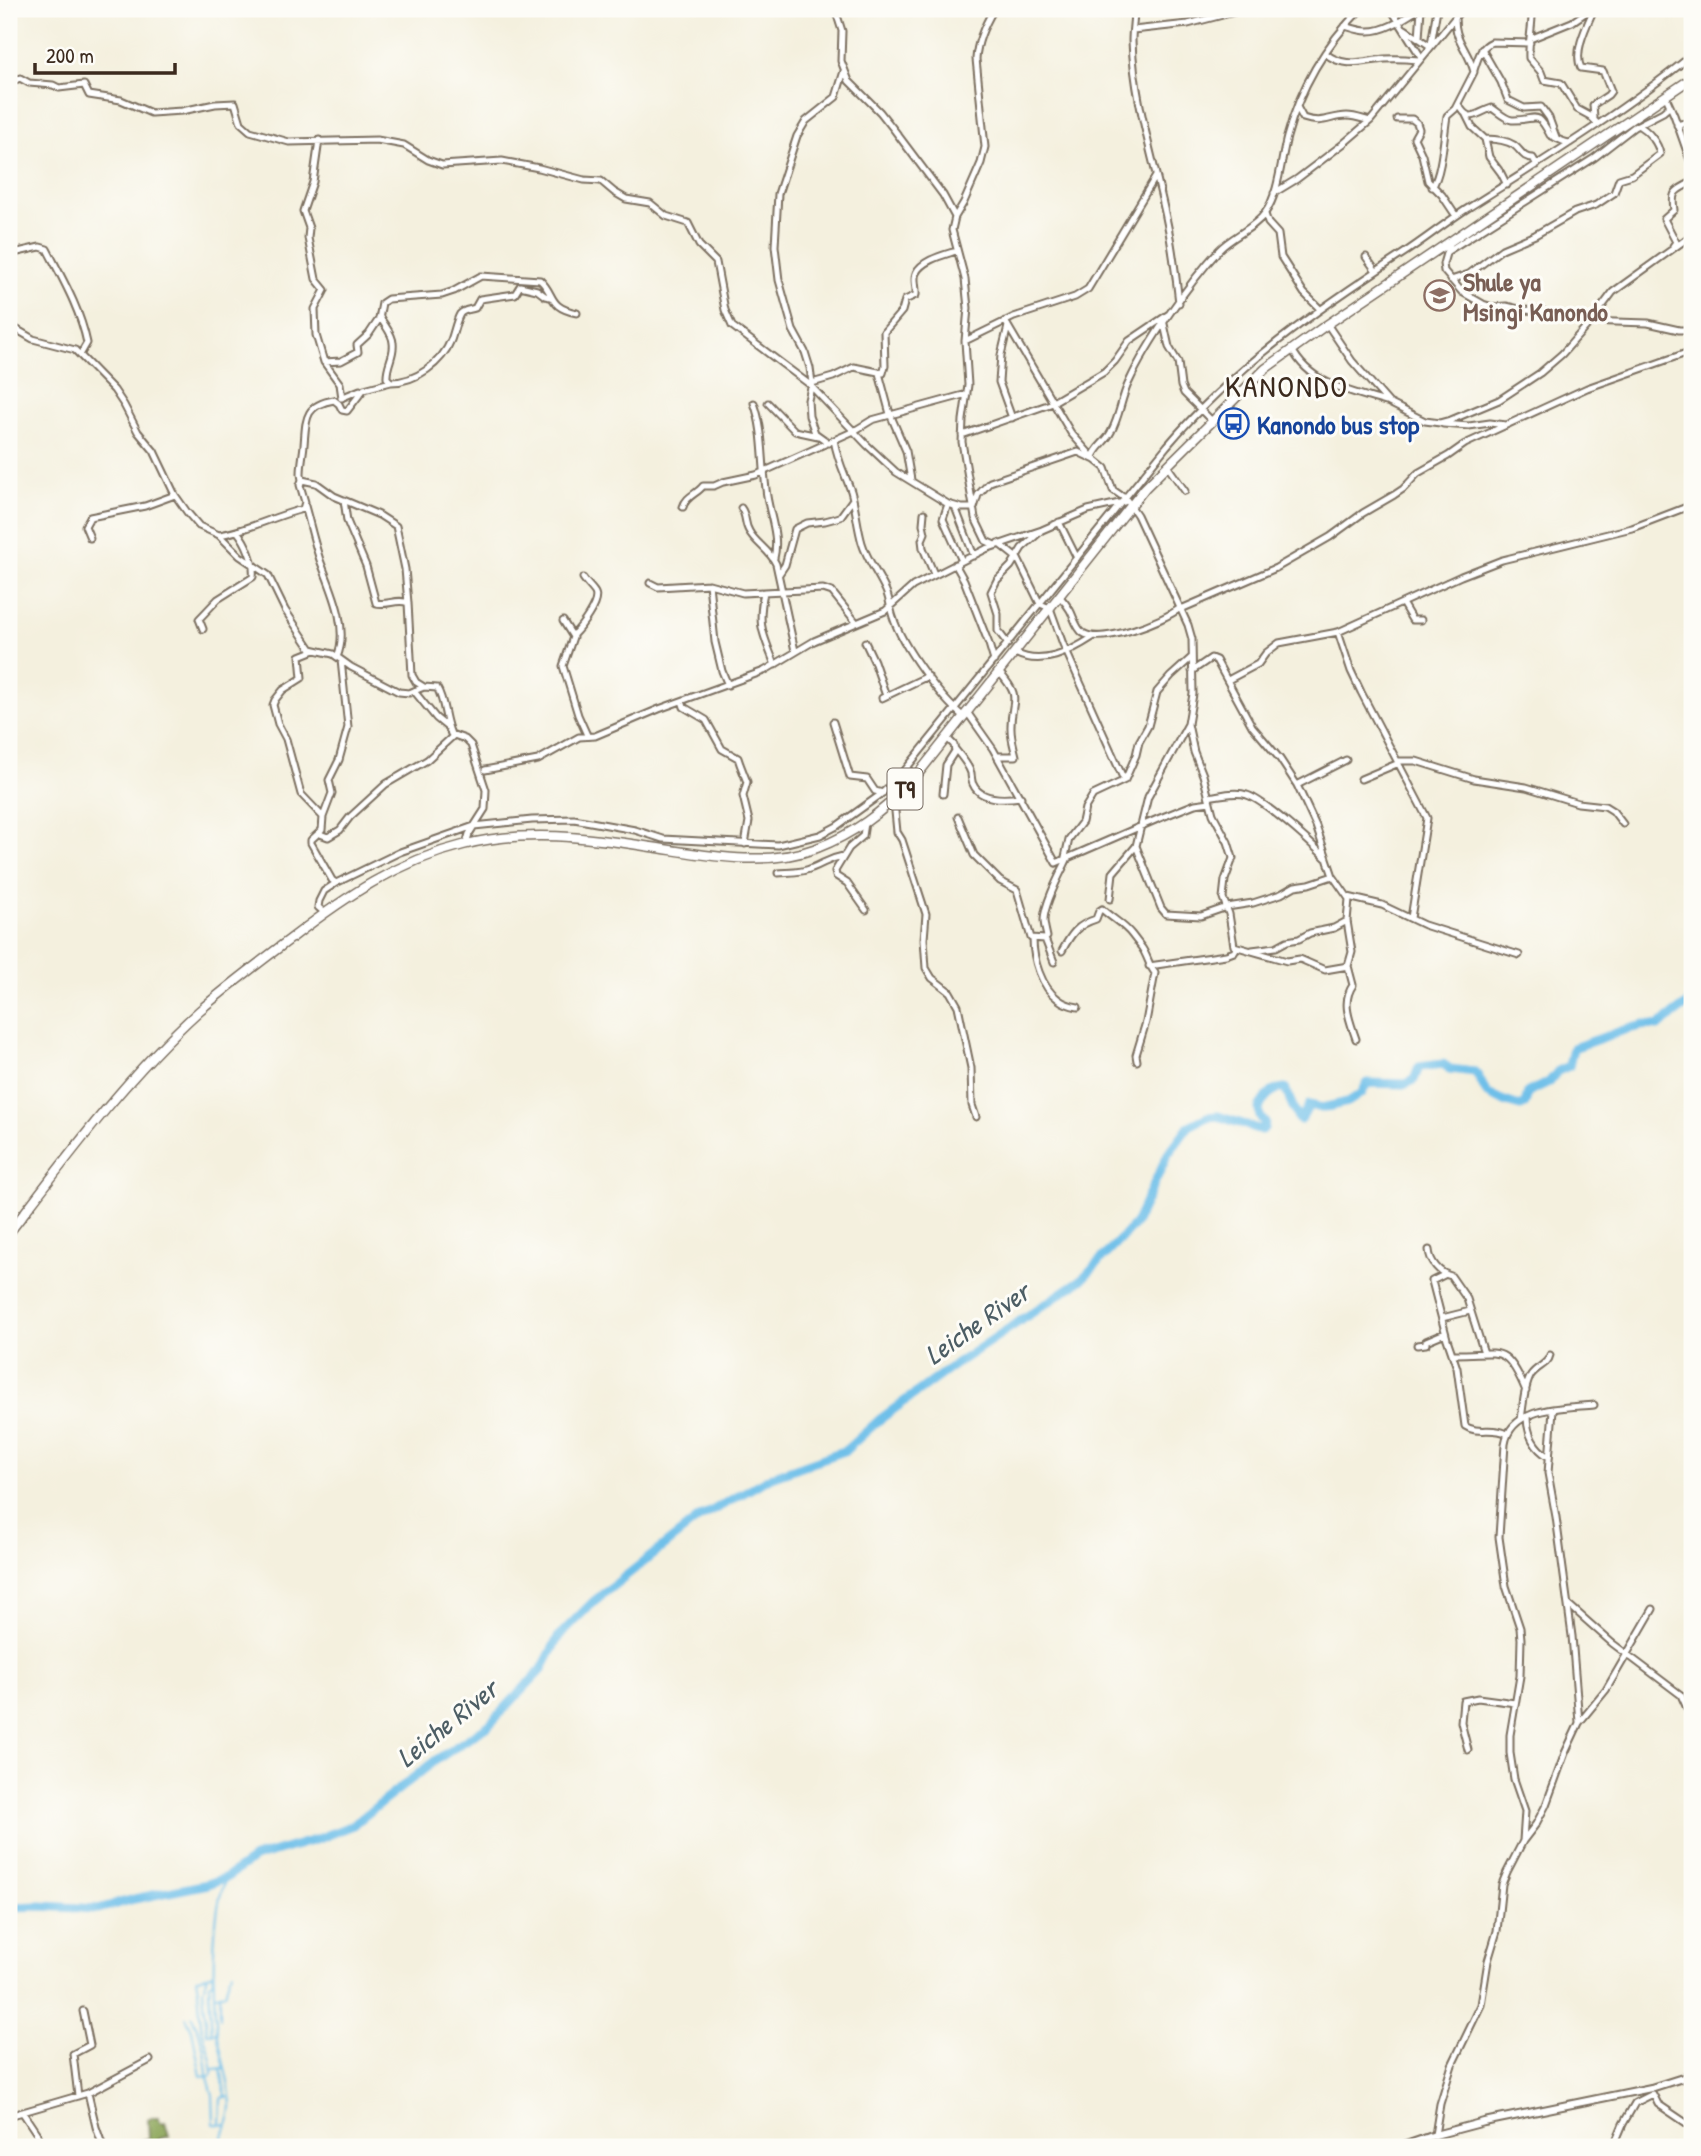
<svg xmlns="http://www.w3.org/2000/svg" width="1701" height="2156" viewBox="0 0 1701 2156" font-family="'Patrick Hand',sans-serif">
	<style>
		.forest { fill: #8aa456; stroke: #62673a; stroke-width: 2 }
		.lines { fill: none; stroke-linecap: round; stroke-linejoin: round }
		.stream { stroke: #6ebfe9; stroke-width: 2 }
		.river { stroke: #6ebfe9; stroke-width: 9 }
		.minor-casing { stroke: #7c6f61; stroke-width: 9 }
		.tertiary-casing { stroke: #7c6f61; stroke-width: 10 }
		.trunk-casing { stroke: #7c6f61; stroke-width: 11 }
		.minor { stroke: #fff; stroke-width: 5 }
		.tertiary { stroke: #fff; stroke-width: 6 }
		.trunk { stroke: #fff; stroke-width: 8 }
		.labels { text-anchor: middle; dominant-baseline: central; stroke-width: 6; stroke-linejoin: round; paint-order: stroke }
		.shield { fill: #fdfcf7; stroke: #75695f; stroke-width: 2 }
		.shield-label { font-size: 24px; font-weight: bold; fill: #3b2a1e }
		.education-label { font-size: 26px; font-weight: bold; fill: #785e54; stroke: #fdfcf7; text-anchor: start }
		.transit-label { font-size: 26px; font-weight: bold; fill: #164399; stroke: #fdfcf7; text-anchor: start }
		.water-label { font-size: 28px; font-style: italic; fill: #4d5e65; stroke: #fdfcf7 }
		.quarter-label { font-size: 30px; letter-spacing: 2px; fill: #3b2a1e; stroke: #fdfcf7 }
	</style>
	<rect width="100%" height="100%" fill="#fdfcf7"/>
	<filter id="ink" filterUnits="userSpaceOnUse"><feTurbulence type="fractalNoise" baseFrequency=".0143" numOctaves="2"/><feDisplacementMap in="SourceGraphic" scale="14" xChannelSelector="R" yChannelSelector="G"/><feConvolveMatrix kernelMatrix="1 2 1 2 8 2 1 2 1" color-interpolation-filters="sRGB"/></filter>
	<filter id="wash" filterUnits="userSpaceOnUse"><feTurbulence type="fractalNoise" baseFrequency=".00686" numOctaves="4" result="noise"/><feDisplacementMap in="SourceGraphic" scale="28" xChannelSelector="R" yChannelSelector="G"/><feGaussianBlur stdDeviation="1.57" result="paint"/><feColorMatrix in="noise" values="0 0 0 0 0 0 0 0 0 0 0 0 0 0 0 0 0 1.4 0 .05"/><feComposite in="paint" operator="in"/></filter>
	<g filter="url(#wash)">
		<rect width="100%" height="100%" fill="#f4f0de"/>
		<path class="forest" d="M 152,2117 L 158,2117 L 161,2123 L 165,2122 L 169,2136 L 158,2139 L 160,2147 L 124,2147 L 149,2138 L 148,2119 Z"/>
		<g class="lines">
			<path class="stream" d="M 208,1975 L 203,1990 L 207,2033 L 216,2032
				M 216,1995 L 225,1993 L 229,1978 L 233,1971
				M 220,1995 L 220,2018
				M 192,2016 L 199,2032 L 204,2050 L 207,2074 L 213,2095 L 214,2124 L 226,2125
				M 186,2017 L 192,2030 L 201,2076 L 208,2077
				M 212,2032 L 209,1993 L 210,1983 L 214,1982
				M 221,2068 L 225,2096
				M 214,2069 L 225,2068
				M 210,2076 L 212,2074 C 213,2058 206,2045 202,2030 C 199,2014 200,1996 196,1979 L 214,1973
				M 220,2123 L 221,2098 L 229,2096
				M 219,2147 C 223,2134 231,2120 231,2106 C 230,2082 222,2060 218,2037 C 212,2000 210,1910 227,1877"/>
			<path class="river" d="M 9,1907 L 41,1906 L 98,1909 L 134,1899 L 208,1884 L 227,1877 L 254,1858 L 318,1839 L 353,1825 L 436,1760 L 489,1725 L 542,1669 L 559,1636 L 594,1601 L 698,1519 L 771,1477 L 846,1450 L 879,1420 L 953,1366 L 1081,1280 L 1135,1224 L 1168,1154 L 1189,1126 L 1207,1117 L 1218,1116 L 1261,1130 L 1264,1128 L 1265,1122 L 1260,1117 L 1259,1109 C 1264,1097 1271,1089 1285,1088 L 1298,1119 L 1301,1120 L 1309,1105 L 1322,1108 L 1348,1102 L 1362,1093 L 1367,1083 L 1406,1084 L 1414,1080 L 1419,1067 L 1443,1064 L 1450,1069 L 1475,1072 C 1481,1079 1482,1086 1487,1093 C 1490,1096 1514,1105 1521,1106 L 1525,1104 L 1528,1092 L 1549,1082 L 1558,1071 L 1569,1066 L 1573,1048 L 1627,1029 L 1645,1025 L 1658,1026 L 1692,1001"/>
		</g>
	</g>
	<g filter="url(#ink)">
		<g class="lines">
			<defs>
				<path id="minor" d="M 835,9 L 842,31 L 841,61 L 849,81 L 880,112 L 895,131 L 943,195 L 955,217
					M 994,9 C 985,24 977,41 976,59 L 985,147 L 981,163 L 964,202 L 955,217 L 952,230 L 965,279 L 968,308 L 965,341 L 968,385 L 963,420 L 962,442 L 975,518 L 986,541 L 995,545
					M 1134,9 C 1134,20 1132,30 1132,41 C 1134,102 1155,163 1167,222 C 1173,249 1176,276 1179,303
					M 1391,9 L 1421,57
					M 1532,9 C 1533,25 1528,41 1529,58 L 1541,72 L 1544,80 L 1561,83 L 1577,109 L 1590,116 L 1598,124
					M 1594,9 C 1587,25 1573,52 1581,68 L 1603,71 L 1611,91 L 1608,95 L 1593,105 L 1594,118
					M 1612,9 L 1623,9
					M 1345,26 C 1352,28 1360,31 1367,31 C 1385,32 1405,18 1419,9
					M 1405,29 L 1430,46
					M 1133,30 L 1188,24 L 1246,9
					M 1419,38 L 1421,9
					M 1530,39 L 1572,22 L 1591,9
					M 1431,44 L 1437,9
					M 1482,49 L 1501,82 L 1508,100 L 1524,108 L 1541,107 L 1549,118 L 1556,137
					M 1325,53 C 1344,69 1362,61 1385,59 C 1396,58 1408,59 1419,60
					M 1474,70 C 1478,58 1480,47 1492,42 L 1530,43
					M 9,83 L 20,78 L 29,83 L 53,85 L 59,88 L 84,85 L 89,95 L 121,100 L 151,113 L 182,111 L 215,104 L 235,103 L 241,123 L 250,131 L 289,142 L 377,140 L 404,145 L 428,160 L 442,165 L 502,161 L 539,168 L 584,180 L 601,181 L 614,192 L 626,199 L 650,203 L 666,216 L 688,223 L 699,245 L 716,262 L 725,310 L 732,326 L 809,384 L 867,445 L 896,472 L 948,504 L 962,508 L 974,508 L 978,495 L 990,482 L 1078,452 L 1095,460
					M 1666,97 L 1674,115 L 1692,166
					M 1458,104 C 1470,125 1475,113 1492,108 C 1498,112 1505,119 1512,120 C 1536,121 1536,108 1550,135 C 1556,138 1562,142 1570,143
					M 1297,107 L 1303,118 C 1323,125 1330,116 1347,116 C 1355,116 1362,119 1370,121
					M 1466,115 L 1472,127 L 1485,139 L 1489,157 L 1501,173 L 1507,185
					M 1397,119 L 1412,119 L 1417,123 L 1419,129 L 1414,138 L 1422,155 L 1428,181 L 1442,195 L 1456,216
					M 1677,125 L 1692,121
					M 1485,139 C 1494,139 1506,140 1514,145 C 1522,151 1522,158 1533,158 L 1537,165
					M 319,140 L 313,182 L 303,211 L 309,228 L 308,238 L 316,279 L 325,290 L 315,309 L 316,335 L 324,362 L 340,384 L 342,398
					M 1432,187 C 1442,175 1444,133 1447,116 L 1455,109 L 1474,72 C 1468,47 1451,40 1456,9
					M 1274,193 L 1297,179 L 1343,144 L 1371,120 L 1462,9
					M 1265,214 L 1268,223 L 1278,234 L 1281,257 L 1304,293 L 1320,309
					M 1449,243 L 1443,264 L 1444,271 L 1462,292 L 1483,304 L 1492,307 L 1506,306 L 1523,310 L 1541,311 L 1583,321 L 1648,323 L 1679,330 L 1692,330
					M 1673,246 L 1676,242 L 1664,219 L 1674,210 C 1671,190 1676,191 1692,182
					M 1448,251 L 1594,158 L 1634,127 L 1663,112 L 1670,106
					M 9,254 L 40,247 L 47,249 C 63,280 80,309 87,343 L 80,355
					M 1366,257 L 1376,271
					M 1451,280 L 1469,274 L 1502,249 L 1535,235 L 1575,212 L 1596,205 L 1614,193 L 1619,179 L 1632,175 L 1660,154 C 1658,142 1648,131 1638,125
					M 380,317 C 384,325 393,334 393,343 C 395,355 386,365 387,378 L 391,382 C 416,382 442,363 451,340 C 454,332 456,321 460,314 C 464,309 470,310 475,308 L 480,299 L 515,294 L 520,286 L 537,290 L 545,296 L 550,297
					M 1005,321 L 1071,433 L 1095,460 L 1105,468 L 1113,490 L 1126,499 L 1137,515 L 1188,625 L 1192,639 L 1193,694 L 1188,724 L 1148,797 L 1136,846 L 1161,908 L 1166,914 L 1201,916 L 1227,907 L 1253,903 L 1281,894 L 1295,886 L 1309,884 L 1333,876
					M 1164,324 L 1169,347 L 1178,362 L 1181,386 L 1184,393 L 1212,421
					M 1327,324 L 1352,361 L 1389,403 L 1425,421 L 1440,423 L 1451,420 L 1499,400 L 1540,373 L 1562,354 L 1592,320 L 1613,292 L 1692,235
					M 9,325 L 33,339 L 75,350 L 114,390 L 124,405 L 138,432 L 154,451 L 175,495 L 187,512 L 199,526 L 219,535 L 240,556 L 268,575 L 285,610 L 311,649 L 333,654 L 351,667 L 399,692 L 409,693 L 424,687 L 437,688 C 445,701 444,719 451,734 L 465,739 L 471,745 L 486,790 L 485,809 L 469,834 L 466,844
					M 1008,326 L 1001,355 L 999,382 L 1012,418
					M 965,341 L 1014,317 L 1075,297 L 1088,289 L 1156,176
					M 1292,349 C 1309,384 1352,392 1386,402
					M 324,362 L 341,361 L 358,352 L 357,345 L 369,334 L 379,319 L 382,303 L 388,299 L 442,295 L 454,291 L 481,276 L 540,280 C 556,295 547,307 577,313
					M 879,373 L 890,414 L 906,451 L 911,480
					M 391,382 L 364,389 L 347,411 L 342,410 L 339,404 L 334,400 C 304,405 306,420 304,445 C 303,455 301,464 301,474 L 302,480 L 316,483 L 334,496 L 379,515 L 396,526 L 405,569 L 408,603
					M 812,383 L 833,377 L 854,367 L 883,373 L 885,366 L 884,332 L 902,311 L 905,300 L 916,295 C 917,288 913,279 916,273 C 922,260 944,255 956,251
					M 341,398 L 360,390
					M 1053,402 L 1104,372 L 1115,361 L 1129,341 L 1169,314
					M 754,403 C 764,430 762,460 766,489 C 768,512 780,535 774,558
					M 768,403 L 795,431 L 818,436
					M 1443,424 L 1469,426 L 1490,423 L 1506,425
					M 962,435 L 1053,403
					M 834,440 C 838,462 844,472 851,491 C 856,508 857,526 862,543 C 867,560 879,575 886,591 C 890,600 890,609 893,617 C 902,646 940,698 964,717
					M 829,443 L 815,433 L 809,416 L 808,400 L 812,383 L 810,368 L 805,352 L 793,330 L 779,280 L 775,246 L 778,194 L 797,136 L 806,121 L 836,97 L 844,71
					M 1093,457 C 1096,447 1106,442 1111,432 C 1120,416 1121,398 1129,382 C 1148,341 1189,283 1219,250 C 1232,236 1255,228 1265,213 C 1279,194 1281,159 1287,137 C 1300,88 1326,44 1361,9
					M 1168,467 L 1185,491
					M 344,500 L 347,521 L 366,566 L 376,603 C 387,606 398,598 408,603 L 412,675 L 416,682 L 424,687
					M 948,504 L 943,519 L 962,561
					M 305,506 C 310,524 314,542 320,560 C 330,587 350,627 337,657
					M 683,507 C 686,496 697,494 703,486 L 714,486 L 723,482 L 756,475 L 854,431 L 872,420 L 967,394
					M 955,507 L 974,556
					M 741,508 C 747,516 744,523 749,531 C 755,543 770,550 776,564 L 795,651
					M 924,513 L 923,524 L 925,533 L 922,540 L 923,548 L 934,574
					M 1059,522 L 1077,558
					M 219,535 C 247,531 274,516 303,509 L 305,502 L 300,485 L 302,480
					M 90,538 L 85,526 L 90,517 L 145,506 L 175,495
					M 998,543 L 1018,559 L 1040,604 L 1050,608 L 1063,644 L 1124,780
					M 955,564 L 964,580 L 989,644 L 994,661
					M 779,574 L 785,565 L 795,529 L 807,523 L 825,521 L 840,517 L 853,499
					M 650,583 L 658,587 L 709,584 L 743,593 L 823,589 L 832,592 L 856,622
					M 709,584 L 715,642 L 722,671 L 728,685
					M 764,592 C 757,627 763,633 775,665
					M 1060,597 C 1064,601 1067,605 1070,610 C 1074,617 1076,628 1083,633 C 1101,645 1164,621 1180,608
					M 1402,603 L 1412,620 L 1421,620
					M 1181,609 L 1276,568 L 1330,537 L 1363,513 L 1394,495 L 1403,489 L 1418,473 L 1448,456 L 1465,444 L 1587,388 L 1692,351
					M 563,621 L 573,637 L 563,666 L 578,715 L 587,735
					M 203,629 L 199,619 L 218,599 L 253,577 C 255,562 246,542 237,531
					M 1338,632 L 1351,671 L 1361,692 L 1427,818 L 1411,918
					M 573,635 C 580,628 600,603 595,593 C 592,588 586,583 583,578
					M 865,642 L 874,661 L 886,696
					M 1008,644 L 998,631 L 998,614 L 991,592 L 997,580 L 1011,566 L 1022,548 L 1040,532
					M 315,650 L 300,656 L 302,678 L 283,690 L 275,700 L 273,705 L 278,724 L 286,739 L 301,794 L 323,817 L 322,830 L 311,840 L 311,843 L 332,880 L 336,883
					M 1015,653 C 1042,667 1070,652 1093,637
					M 1192,671 L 1211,658 L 1216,660 L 1252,726 L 1280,759 L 1297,785 L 1316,826 L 1333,876 L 1349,899 L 1347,921 L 1352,952 L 1348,966 L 1353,985 C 1341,1002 1350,1021 1356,1039
					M 1228,680 L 1258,664 L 1266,653 L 1279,643 L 1338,632 L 1461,576 L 1502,560 L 1632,528 L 1692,505
					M 414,691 L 436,718 L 447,727
					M 882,698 L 928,676
					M 682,701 L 684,707 L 706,720 L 722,749 L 738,758 L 740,764 L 747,782 L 743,796 L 749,821 L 745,844
					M 967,712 L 993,749 L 1056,863 L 1160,818 L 1195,804 L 1210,802
					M 833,722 L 850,777 L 867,779 L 875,791 L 883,793
					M 1188,724 L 1194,752 L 1203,775 L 1213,814 L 1228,842 L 1233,858 L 1225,880 L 1223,898 L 1229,914 L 1234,946 L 1287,961 L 1300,959 L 1325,970 L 1348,966
					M 955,749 C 961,756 968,764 971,773 C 971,775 972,783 973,784 C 980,801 1007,799 1021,797
					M 997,756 L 1016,756 C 1014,747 1011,738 1011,729 C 1010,699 1024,700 999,672
					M 1398,761 L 1416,761 L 1474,779 L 1526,787 L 1578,803 L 1605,806 L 1613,811 L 1623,824
					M 485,770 L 538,760 L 579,737 L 595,736 L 659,709 L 764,671 L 814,641 L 885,611 L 913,586 L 986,549 L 1042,530 L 1088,510 L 1124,502
					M 1361,779 L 1399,763
					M 1297,785 L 1346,760
					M 943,794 L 946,765 L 955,751 L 954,745 L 947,738
					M 1209,797 C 1220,795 1236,791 1247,795 C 1264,800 1312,844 1326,858
					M 894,801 L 897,832 L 902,840 L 926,914 L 924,939 L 926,968 L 932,978 L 950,992 L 958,1006 L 971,1068 L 972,1105 L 976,1117
					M 323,817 L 332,793 L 329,780 L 339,760 L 348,727 L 341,660
					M 958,817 L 974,855 L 1000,881 L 1017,890 L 1031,938 L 1045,939
					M 865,823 L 863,836 L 849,848 L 835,871 L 836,876 L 847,883 L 866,910
					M 320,834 L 328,837 L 340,830 L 350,817 L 386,784 L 427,760 L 453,736
					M 778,873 C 789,872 802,873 812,868 C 825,863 827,859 843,856
					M 1348,897 L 1382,905 L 1424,925 L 1519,955
					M 1110,899 L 1113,873 L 1136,846
					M 325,913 L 318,907 L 319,901 L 324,891 L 336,883 L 400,852 L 474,826 L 532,820 L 574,819 L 635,830 L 663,839 L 778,845 L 820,835 L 837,826 L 880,795 L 901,775 L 1167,446 C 1234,367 1318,309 1404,253 C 1425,239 1444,224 1465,210 C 1542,161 1621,113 1692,55
					M 1033,939 C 1033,959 1041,987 1058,999 C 1063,1003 1072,1006 1078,1007
					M 1252,950 L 1276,947 L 1287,941 L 1299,939 L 1310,933 L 1334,928 L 1347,921
					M 1062,951 C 1071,934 1077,925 1096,919 L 1099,911 L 1102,909 C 1111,918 1124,924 1132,935 C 1135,939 1139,944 1142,948 C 1148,957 1149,966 1155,973 L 1146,1022 L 1136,1055 L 1137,1061
					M 1054,962 L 1045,939 L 1047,937 C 1046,932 1044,925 1044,920 C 1044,904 1060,874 1067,860 L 1065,857 L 1069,839 L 1082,822 L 1085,808 L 1093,795 L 1125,780 L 1136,755 L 1139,742 L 1148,726 L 1157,692 L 1171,676 L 1192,657
					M 1149,966 L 1226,955 L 1234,952 L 1237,947
					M 1429,1250 C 1430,1262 1439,1273 1451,1276 L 1467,1299 L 1484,1353
					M 1446,1274 L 1432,1281 L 1447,1339 L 1457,1368 L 1465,1426 C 1478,1435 1493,1426 1507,1434
					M 1442,1318 L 1470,1311
					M 1417,1345 L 1426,1344 L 1426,1341 L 1445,1333
					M 1452,1354 C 1499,1355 1505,1341 1526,1391
					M 1553,1410 L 1548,1473 L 1556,1517 L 1572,1636 L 1579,1722
					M 1527,1416 C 1527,1433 1534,1448 1549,1457
					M 1521,1420 C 1523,1406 1524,1387 1531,1375 C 1537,1366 1548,1365 1550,1355
					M 1568,1604 L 1612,1643 L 1681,1695 L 1692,1719
					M 1468,1750 L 1461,1722 L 1463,1701 L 1478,1698 L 1515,1703
					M 1523,1841 L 1525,1811 L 1514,1779 L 1510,1753 L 1510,1735 L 1520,1676 L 1521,1639 L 1520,1628 L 1506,1586 L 1499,1537 L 1505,1444 C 1511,1406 1564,1408 1594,1405
					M 88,2093 L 96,2127 L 103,2147
					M 1653,2094 L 1658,2104 L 1692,2127
					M 78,2096 L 73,2054 L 90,2045 L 83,2011
					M 23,2113 L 37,2134 L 40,2147
					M 9,2116 L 88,2093 L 150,2060
					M 1435,2135 L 1440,2104 L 1452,2065 L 1481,2005 L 1488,1961 L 1497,1931 L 1502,1884 L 1507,1872 L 1523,1841 L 1536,1824 L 1546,1805 L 1565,1753 L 1579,1723 L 1606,1690 L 1653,1609
					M 1424,2138 L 1426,2147
					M 1602,2147 L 1615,2143 L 1623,2124 L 1635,2103 L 1653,2094"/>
				<path id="tertiary" d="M 1400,2147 L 1435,2135 L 1484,2122 L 1651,2088 L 1692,2075"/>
				<path id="trunk" d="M 9,1233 C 68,1156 127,1076 199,1011 C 229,985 261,961 293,937 C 345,897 398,861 463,845 C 525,829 588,837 651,847 C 706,855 763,868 817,848 C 854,834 882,812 910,784 L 1145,488 L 1265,369 L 1322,328 L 1692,78"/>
			</defs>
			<use href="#minor" class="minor-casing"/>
			<use href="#tertiary" class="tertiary-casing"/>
			<use href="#trunk" class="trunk-casing"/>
			<use href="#minor" class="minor"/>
			<use href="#tertiary" class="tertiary"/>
			<use href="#trunk" class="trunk"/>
		</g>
	</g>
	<defs>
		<symbol id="school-ring" viewBox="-11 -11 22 22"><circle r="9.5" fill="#fdfcf7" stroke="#8d6e63" stroke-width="1.5"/><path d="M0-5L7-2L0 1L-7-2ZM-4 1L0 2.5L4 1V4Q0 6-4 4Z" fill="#8d6e63"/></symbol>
		<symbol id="bus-ring" viewBox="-11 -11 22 22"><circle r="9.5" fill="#fdfcf7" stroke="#1a4fb4" stroke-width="1.5"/><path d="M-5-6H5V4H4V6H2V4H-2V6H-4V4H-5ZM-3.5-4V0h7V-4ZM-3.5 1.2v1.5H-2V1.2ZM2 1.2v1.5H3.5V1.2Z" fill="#1a4fb4"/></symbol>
	</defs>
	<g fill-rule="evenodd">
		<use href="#school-ring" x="1422" y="278" width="35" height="35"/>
		<use href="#bus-ring" x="1216" y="406" width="35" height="35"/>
	</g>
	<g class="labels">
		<rect class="shield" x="887.5" y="768.5" width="35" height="41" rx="5"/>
		<g class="shield-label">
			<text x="905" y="789">T9</text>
		</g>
		<g class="education-label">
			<text x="1463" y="281">Shule ya<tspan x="1463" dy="30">Msingi Kanondo</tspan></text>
		</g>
		<g class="transit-label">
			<text x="1257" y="424">Kanondo bus stop</text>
		</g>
		<g class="water-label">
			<text transform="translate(977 1323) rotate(-35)">Leiche River</text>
			<text transform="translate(447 1723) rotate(-39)">Leiche River</text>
		</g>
		<g class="quarter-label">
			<text x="1287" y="386">KANONDO</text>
		</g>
	</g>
	<rect width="1701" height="2156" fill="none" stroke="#fdfcf7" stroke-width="35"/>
	<path d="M35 63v10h140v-10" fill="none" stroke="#3b2a1e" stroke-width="3.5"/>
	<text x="46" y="63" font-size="21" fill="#3b2a1e" stroke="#fdfcf7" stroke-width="5" paint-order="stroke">200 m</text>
</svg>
